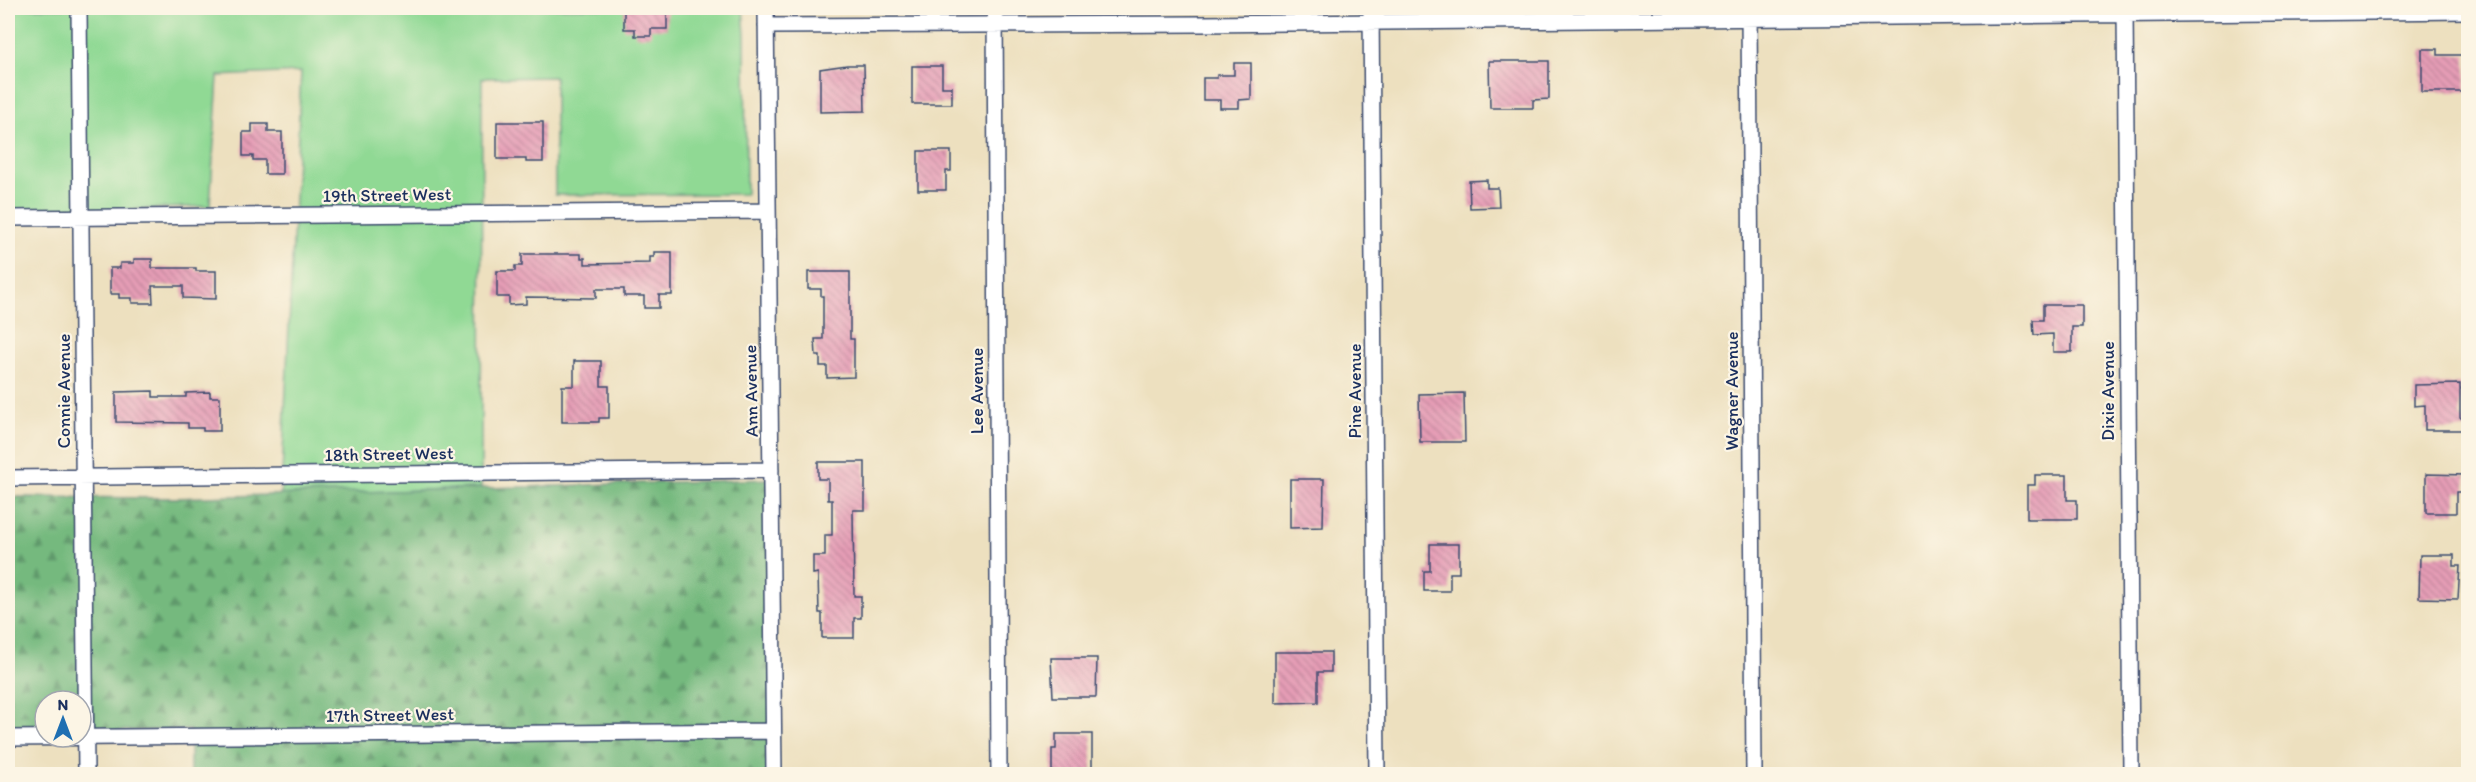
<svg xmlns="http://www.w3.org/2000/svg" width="2476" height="782" viewBox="0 0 2476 782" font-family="Itim,sans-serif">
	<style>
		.grass { fill: #90d994; stroke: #568479; stroke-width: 1.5 }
		.forest { fill: url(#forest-firs); stroke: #48746e; stroke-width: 1.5 }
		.building { fill: url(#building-back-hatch) }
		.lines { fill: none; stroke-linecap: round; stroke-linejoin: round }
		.minor-casing { stroke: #3a4a6d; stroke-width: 18 }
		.minor { stroke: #fff; stroke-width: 15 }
		.labels { text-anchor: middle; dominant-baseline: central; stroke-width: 4.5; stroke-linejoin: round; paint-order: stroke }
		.street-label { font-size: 18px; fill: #1b2f5e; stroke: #fcf5e5 }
	</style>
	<defs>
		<pattern id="forest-firs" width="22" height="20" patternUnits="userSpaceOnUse" patternTransform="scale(1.5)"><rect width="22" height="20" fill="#74b97e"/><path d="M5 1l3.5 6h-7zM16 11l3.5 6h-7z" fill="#5e976a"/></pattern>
		<pattern id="building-back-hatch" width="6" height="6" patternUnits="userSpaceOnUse" patternTransform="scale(1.5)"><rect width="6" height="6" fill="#e69db6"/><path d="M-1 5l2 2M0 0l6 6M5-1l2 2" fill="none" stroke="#ba8097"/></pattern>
	</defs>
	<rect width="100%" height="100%" fill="#fcf5e5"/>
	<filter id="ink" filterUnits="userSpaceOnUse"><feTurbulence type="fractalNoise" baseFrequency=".0167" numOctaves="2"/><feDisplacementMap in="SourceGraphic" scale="12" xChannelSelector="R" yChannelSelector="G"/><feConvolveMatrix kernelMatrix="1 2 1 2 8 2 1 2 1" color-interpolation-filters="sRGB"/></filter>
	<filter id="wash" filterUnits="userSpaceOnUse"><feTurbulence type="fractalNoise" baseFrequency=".008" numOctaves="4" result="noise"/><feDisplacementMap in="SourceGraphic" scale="24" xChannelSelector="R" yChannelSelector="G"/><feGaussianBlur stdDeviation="1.35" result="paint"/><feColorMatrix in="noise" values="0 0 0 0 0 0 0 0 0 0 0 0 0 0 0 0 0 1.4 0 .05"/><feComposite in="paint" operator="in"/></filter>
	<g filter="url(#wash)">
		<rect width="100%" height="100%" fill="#ede0bf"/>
		<path class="grass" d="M 8,8 L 743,8 L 745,35 L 746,194 L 555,195 L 555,77 L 482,78 L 481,488 L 281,495 L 301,72 L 218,76 L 210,206 L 78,212 L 8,213 Z"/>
		<path class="forest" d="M 770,479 L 772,774 L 190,774 L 190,730 L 81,731 L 81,701 L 45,701 L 45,733 L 8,735 L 8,497 L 175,498 Z"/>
		<g id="blocks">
			<path class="building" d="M 624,8 L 667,8 L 667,29 L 651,29 L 651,36 L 635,36 L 635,29 L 624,29 Z
				M 2422,49 L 2438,49 L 2438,55 L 2466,55 L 2466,92 L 2422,92 Z
				M 1489,61 L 1549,61 L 1549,99 L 1533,100 L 1533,108 L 1490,108 Z
				M 1234,63 L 1251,63 L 1251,99 L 1239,100 L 1239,108 L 1220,108 L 1220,100 L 1203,100 L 1203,78 L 1217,78 L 1217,75 L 1234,75 Z
				M 847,65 L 864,65 L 865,111 L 820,112 L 820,69 Z
				M 912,66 L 942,66 L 942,87 L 952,87 L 952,104 L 912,104 Z
				M 497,122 L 543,122 L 543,162 L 526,162 L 526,159 L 497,159 Z
				M 252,124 L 268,124 L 268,132 L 282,132 L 282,174 L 265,174 L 265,160 L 253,160 L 253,156 L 243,156 L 243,132 L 252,132 Z
				M 918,151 L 951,151 L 951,171 L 946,171 L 946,190 L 918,190 Z
				M 1487,180 L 1487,188 L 1498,188 L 1499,207 L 1470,208 L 1469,181 Z
				M 654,252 L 672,252 L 672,295 L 659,295 L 659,308 L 644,308 L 644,296 L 624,296 L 624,289 L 596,289 L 596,298 L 526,297 L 526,304 L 509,305 L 509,297 L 497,297 L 497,271 L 515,271 L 515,266 L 522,266 L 522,254 L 581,254 L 581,258 L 585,258 L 585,264 L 650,263 L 650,257 L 654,257 Z
				M 134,259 L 152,259 L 152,268 L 196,268 L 196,271 L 216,271 L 216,299 L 183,298 L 183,286 L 152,286 L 153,303 L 132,303 L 132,298 L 119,298 L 119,294 L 110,294 L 110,268 L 120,268 L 120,263 L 134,263 Z
				M 808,272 L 850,272 L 850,339 L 854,339 L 854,377 L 827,378 L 827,366 L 820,366 L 820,356 L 816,356 L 815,339 L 823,339 L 823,296 L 821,296 L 821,289 L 808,289 Z
				M 2043,305 L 2082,305 L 2082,327 L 2072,327 L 2072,352 L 2053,352 L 2053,334 L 2034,335 L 2033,320 L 2043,320 Z
				M 574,361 L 601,361 L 601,386 L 609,386 L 609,418 L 599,418 L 599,422 L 562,422 L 562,386 L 574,386 Z
				M 2460,384 L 2460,417 L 2469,426 L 2469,430 L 2425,430 L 2425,405 L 2414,406 L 2414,385 Z
				M 153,391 L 153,397 L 186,397 L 186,393 L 210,392 L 210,397 L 220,397 L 220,431 L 203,431 L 203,428 L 188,428 L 188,423 L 116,422 L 116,392 Z
				M 1464,393 L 1465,442 L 1420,442 L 1419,394 Z
				M 818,462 L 865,462 L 865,510 L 853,510 L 854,596 L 861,596 L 861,618 L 854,618 L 854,638 L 822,638 L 822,613 L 819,613 L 818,573 L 813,574 L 813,556 L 825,556 L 825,535 L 832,535 L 832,500 L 828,500 L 828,479 L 818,479 Z
				M 2426,474 L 2466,475 L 2466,492 L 2456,492 L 2456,513 L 2426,513 Z
				M 2035,475 L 2067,475 L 2067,500 L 2077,500 L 2077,519 L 2027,519 L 2027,485 L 2035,485 Z
				M 1290,479 L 1324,479 L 1323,527 L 1290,528 Z
				M 1430,544 L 1459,544 L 1459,573 L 1450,573 L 1450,591 L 1424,591 L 1424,571 L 1430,571 Z
				M 2420,555 L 2454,555 L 2454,566 L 2460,566 L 2458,599 L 2419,598 Z
				M 1275,652 L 1331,652 L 1331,672 L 1318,672 L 1318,702 L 1275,703 Z
				M 1051,658 L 1097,658 L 1096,697 L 1053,697 Z
				M 1056,734 L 1092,734 L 1092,774 L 1052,774 L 1052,749 L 1056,749 Z"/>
		</g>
	</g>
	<g filter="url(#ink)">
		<use href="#blocks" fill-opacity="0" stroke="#3a4a6d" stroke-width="1.5"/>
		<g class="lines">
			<defs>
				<path id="minor" d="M 79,8 L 86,774
					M 766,8 L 774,774
					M 995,8 L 999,774
					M 1371,8 L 1377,774
					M 1749,8 L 1754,774
					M 2125,8 L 2131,774
					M 766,26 L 1201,24 L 2468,11
					M 8,218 L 767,211
					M 8,478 L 771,470
					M 8,738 L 773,731"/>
			</defs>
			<use href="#minor" class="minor-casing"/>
			<use href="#minor" class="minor"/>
		</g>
	</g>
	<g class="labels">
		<g class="street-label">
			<text transform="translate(387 195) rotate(-1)">19th Street West</text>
			<text transform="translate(64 391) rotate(-90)">Connie Avenue</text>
			<text transform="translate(751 391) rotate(-91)">Ann Avenue</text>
			<text transform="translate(977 391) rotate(-90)">Lee Avenue</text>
			<text transform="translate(1355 391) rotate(-90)">Pine Avenue</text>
			<text transform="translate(1732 391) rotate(-90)">Wagner Avenue</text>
			<text transform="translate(2108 391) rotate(-90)">Dixie Avenue</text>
			<text transform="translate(389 454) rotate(-1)">18th Street West</text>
			<text transform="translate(390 715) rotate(-1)">17th Street West</text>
		</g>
	</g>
	<rect width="2476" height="782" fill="none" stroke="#fcf5e5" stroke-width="30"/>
	<g transform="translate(63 719)"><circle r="28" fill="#fcf5e5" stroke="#a2a6af" stroke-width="1.5"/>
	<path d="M0-4.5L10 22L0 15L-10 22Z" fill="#1f6fb2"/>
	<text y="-9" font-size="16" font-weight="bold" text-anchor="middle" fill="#1b2f5e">N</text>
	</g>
</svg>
